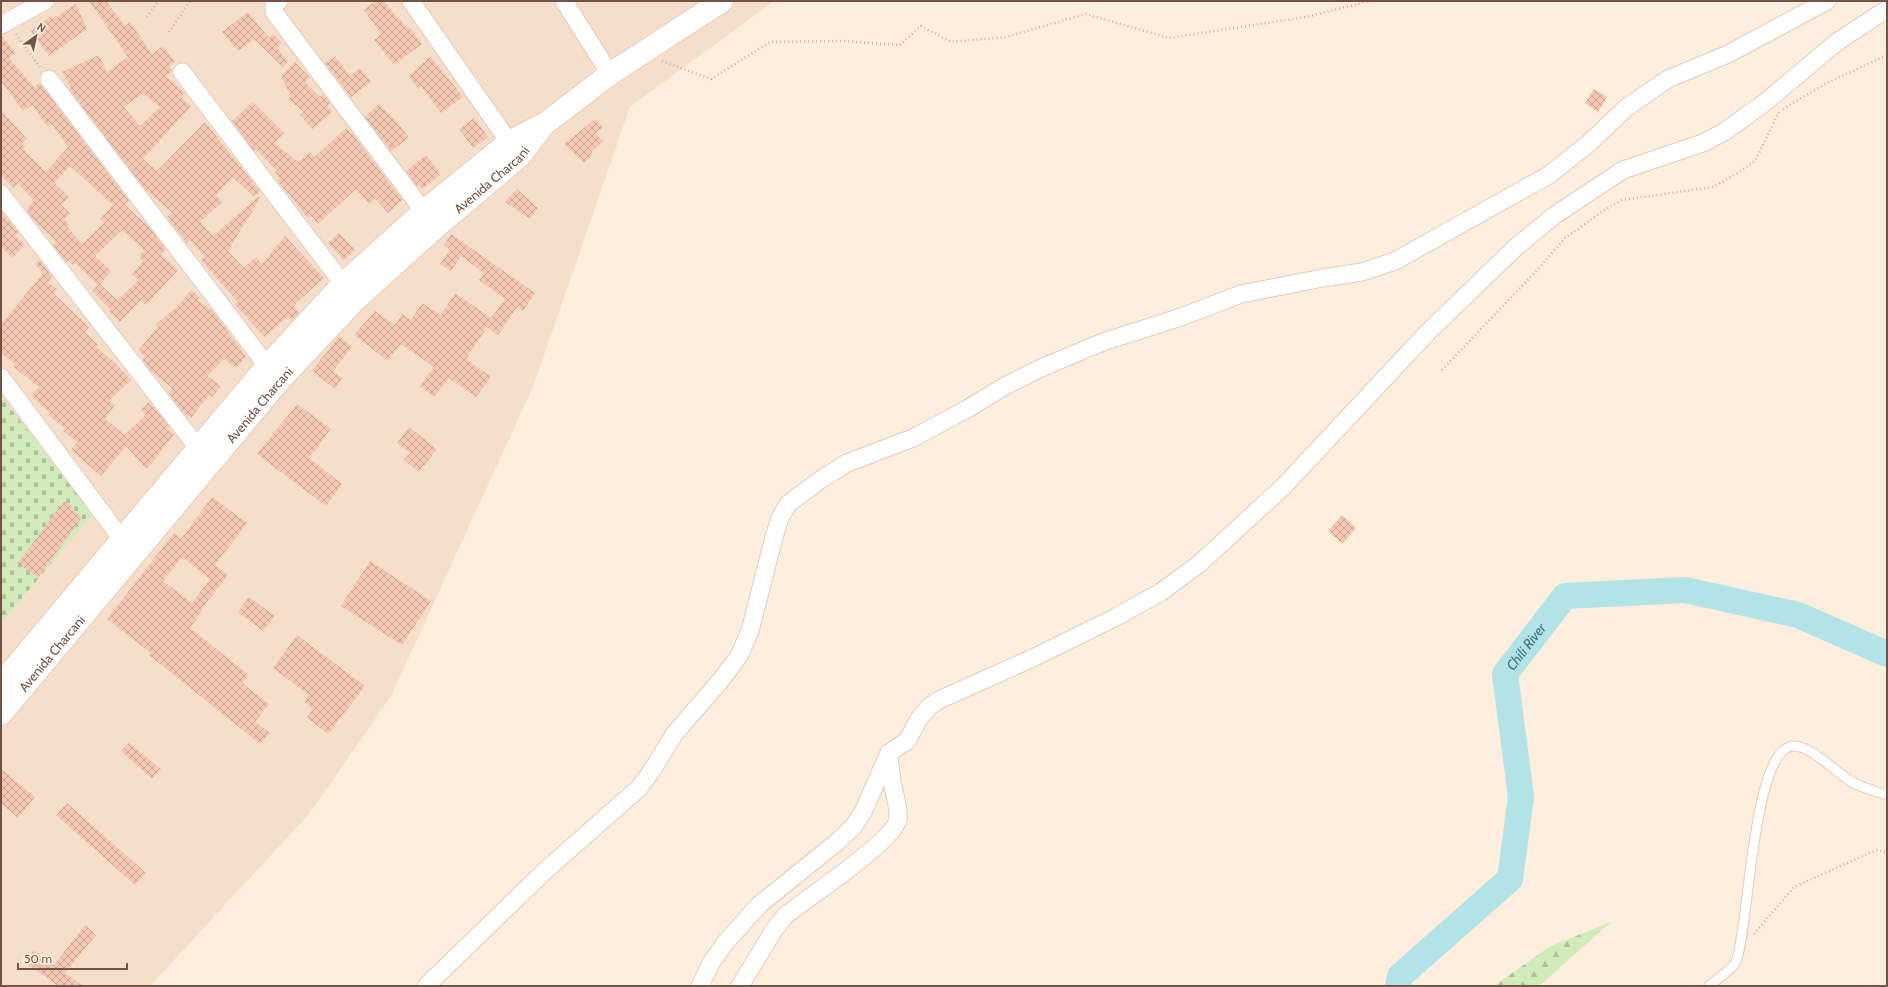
<svg xmlns="http://www.w3.org/2000/svg" width="1888" height="987" viewBox="0 0 1888 987" font-family="Cabin,sans-serif">
	<style>
		.residential { fill: #f5dfcb }
		.forest { fill: url(#forest-firs) }
		.cemetery { fill: url(#cemetery-stones) }
		.lines { fill: none; stroke-linecap: round; stroke-linejoin: round }
		.river { stroke: #b1e3e7; stroke-width: 26 }
		.building { fill: url(#building-cross-hatch); fill-rule: evenodd }
		.lane-casing { stroke: #e3cbbc; stroke-width: 11 }
		.street-casing { stroke: #e3cbbc; stroke-width: 19 }
		.secondary-casing { stroke: #e9cbb9; stroke-width: 24 }
		.path { stroke: #d8ab97; stroke-width: 2.5; stroke-dasharray: 1 3; stroke-linecap: butt }
		.lane { stroke: #fff; stroke-width: 9 }
		.street { stroke: #fff; stroke-width: 17 }
		.secondary { stroke: #fff; stroke-width: 22 }
		.labels { text-anchor: middle; dominant-baseline: central; stroke-width: 3; stroke-linejoin: round; paint-order: stroke }
		.street-label { font-size: 13px; fill: #745245; stroke: #fff2e4 }
		.water-label { font-size: 14px; font-style: italic; fill: #38757b; stroke: #fff2e4 }
	</style>
	<defs>
		<pattern id="forest-firs" width="22" height="20" patternUnits="userSpaceOnUse"><rect width="22" height="20" fill="#d2ebbb"/><path d="M5 1l3.5 6h-7zM16 11l3.5 6h-7z" fill="#afc19a"/></pattern>
		<pattern id="cemetery-stones" width="16" height="16" patternUnits="userSpaceOnUse"><rect width="16" height="16" fill="#d2ebbb"/><path d="M2 7V4a2 2 0 0 1 4 0v3zM10 15v-3a2 2 0 0 1 4 0v3z" fill="#afc19a"/></pattern>
		<pattern id="building-cross-hatch" width="8" height="8" patternUnits="userSpaceOnUse"><rect width="8" height="8" fill="#f4c8b3"/><path d="M0 0l8 8M0 8l8-8" fill="none" stroke="#caa593"/></pattern>
	</defs>
	<rect width="100%" height="100%" fill="#fdeedd"/>
	<path class="residential" d="M 1,1 L 774,1 L 630,107 L 533,387 L 391,696 L 310,813 L 150,986 L 1,986 Z"/>
	<path class="forest" d="M 1611,922 L 1539,986 L 1494,986 L 1549,947 Z"/>
	<path class="cemetery" d="M 1,396 L 93,514 L 1,623 Z"/>
	<g class="lines">
		<path class="river" id="s1" d="M 1398,986 L 1400,976 L 1510,879 L 1521,797 L 1505,674 L 1565,596 L 1685,590 L 1798,615 L 1887,654"/>
	</g>
	<path class="building" d="M 89,1 L 106,1 L 125,26 L 130,22 L 152,54 L 163,46 L 175,62 L 169,66 L 172,71 L 166,76 L 185,93 L 181,97 L 191,106 L 143,159 L 157,171 L 205,122 L 260,191 L 254,197 L 233,177 L 216,195 L 222,202 L 200,222 L 213,236 L 259,196 L 260,198 L 228,251 L 244,268 L 256,257 L 262,264 L 285,236 L 324,278 L 294,305 L 299,313 L 292,320 L 288,316 L 265,337 L 235,305 L 238,302 L 201,260 L 205,257 L 190,240 L 187,243 L 167,217 L 172,213 L 143,187 L 69,89 L 71,88 L 62,72 L 99,55 L 107,72 L 128,57 ZM 143,93 L 160,107 L 140,126 L 124,107 Z
		M 376,1 L 384,1 L 399,20 L 400,19 L 407,28 L 409,27 L 422,44 L 394,65 L 374,40 L 381,34 L 364,10 Z
		M 76,4 L 87,29 L 49,56 L 31,31 L 51,16 L 53,19 Z
		M 248,12 L 269,38 L 273,34 L 282,43 L 277,48 L 288,62 L 283,67 L 254,39 L 238,51 L 222,32 Z
		M 1,35 L 16,53 L 9,58 L 34,87 L 40,83 L 129,201 L 125,205 L 149,227 L 166,249 L 161,255 L 178,270 L 146,305 L 141,300 L 120,322 L 109,311 L 111,310 L 92,291 L 98,285 L 75,263 L 73,265 L 69,260 L 66,262 L 53,245 L 57,242 L 34,220 L 26,209 L 34,201 L 18,183 L 13,188 L 1,175 L 1,110 L 27,139 L 22,143 L 25,147 L 23,149 L 46,172 L 68,147 L 52,124 L 48,127 L 32,105 L 23,111 L 1,81 ZM 70,166 L 113,205 L 100,219 L 104,223 L 82,244 L 67,227 L 70,225 L 64,219 L 70,213 L 61,205 L 69,197 L 54,183 ZM 122,230 L 144,250 L 139,256 L 143,261 L 132,274 L 139,280 L 117,300 L 100,284 L 111,271 L 95,256 Z
		M 335,56 L 350,76 L 360,68 L 371,82 L 351,97 L 325,63 Z
		M 430,56 L 463,97 L 441,113 L 421,86 L 418,89 L 409,76 Z
		M 295,62 L 309,77 L 305,82 L 320,97 L 323,94 L 330,103 L 327,106 L 332,112 L 313,129 L 300,115 L 304,112 L 288,99 L 291,96 L 281,76 Z
		M 1594,89 L 1607,97 L 1598,112 L 1585,103 Z
		M 253,102 L 284,133 L 274,143 L 298,162 L 310,152 L 315,157 L 346,128 L 354,136 L 402,200 L 388,213 L 375,198 L 369,204 L 356,189 L 318,224 L 311,216 L 308,218 L 277,180 L 280,178 L 275,173 L 277,171 L 256,149 L 254,151 L 232,121 Z
		M 379,104 L 397,122 L 409,138 L 391,151 L 365,117 Z
		M 474,118 L 488,137 L 473,148 L 459,129 Z
		M 595,119 L 603,127 L 595,133 L 603,141 L 591,152 L 593,155 L 584,163 L 564,144 Z
		M 426,155 L 441,174 L 422,189 L 419,185 L 417,186 L 406,171 Z
		M 517,189 L 538,208 L 530,219 L 505,202 Z
		M 1,211 L 18,232 L 15,236 L 25,244 L 13,258 L 1,247 Z
		M 339,233 L 355,250 L 344,260 L 328,243 Z
		M 451,234 L 535,293 L 523,311 L 517,307 L 498,335 L 487,327 L 466,359 L 491,377 L 476,397 L 449,378 L 434,397 L 420,386 L 434,367 L 401,344 L 388,361 L 354,335 L 375,311 L 395,325 L 402,314 L 411,320 L 422,303 L 441,315 L 455,293 L 491,318 L 505,299 L 479,280 L 484,273 L 461,256 L 451,271 L 440,264 L 450,249 L 444,245 Z
		M 40,260 L 52,277 L 48,283 L 57,289 L 54,294 L 89,327 L 85,332 L 98,345 L 96,347 L 113,361 L 131,380 L 109,401 L 115,405 L 105,419 L 125,435 L 146,415 L 141,410 L 149,402 L 169,426 L 167,429 L 174,434 L 152,463 L 146,469 L 126,446 L 101,476 L 71,450 L 78,442 L 63,431 L 65,428 L 49,416 L 50,414 L 31,395 L 39,387 L 15,368 L 14,366 L 15,364 L 1,353 L 1,325 L 43,273 L 35,264 Z
		M 191,290 L 200,298 L 197,300 L 213,311 L 246,357 L 236,368 L 224,359 L 207,376 L 221,386 L 212,397 L 209,395 L 191,418 L 183,413 L 169,393 L 172,388 L 150,370 L 143,360 L 145,356 L 138,351 L 158,326 L 156,324 L 177,307 Z
		M 339,336 L 352,347 L 333,371 L 342,378 L 335,389 L 312,371 Z
		M 297,404 L 331,429 L 309,458 L 342,484 L 326,506 L 257,454 Z
		M 409,427 L 437,449 L 419,472 L 404,460 L 410,453 L 397,443 Z
		M 212,497 L 247,523 L 215,565 L 228,575 L 201,610 L 202,611 L 190,628 L 249,675 L 242,683 L 269,704 L 255,722 L 270,733 L 260,744 L 149,655 L 151,653 L 107,619 L 174,533 L 181,539 ZM 182,557 L 210,579 L 192,603 L 163,581 Z
		M 64,501 L 73,507 L 71,510 L 82,517 L 38,578 L 18,563 Z
		M 1342,515 L 1356,528 L 1342,544 L 1328,531 Z
		M 370,561 L 431,601 L 402,645 L 341,606 Z
		M 249,597 L 275,616 L 263,631 L 238,612 Z
		M 297,635 L 365,686 L 328,734 L 307,718 L 313,709 L 304,702 L 309,695 L 273,668 Z
		M 129,743 L 161,769 L 152,779 L 121,751 Z
		M 1,769 L 35,797 L 18,818 L 1,803 Z
		M 67,803 L 146,873 L 135,885 L 56,815 Z
		M 85,925 L 96,935 L 65,973 L 83,986 L 58,986 L 25,962 L 34,950 L 54,965 Z"/>
	<g class="lines">
		<defs>
			<path id="lane" d="M 1709,986 C 1715,981 1733,968 1736,962 C 1749,930 1752,746 1794,746 C 1811,746 1836,772 1850,781 C 1862,788 1874,791 1887,795"/>
			<path id="street" d="M 279,1 L 274,4 L 274,12 L 431,221
				M 411,1 L 516,152
				M 564,1 L 610,74
				M 1,25 L 45,1
				M 182,72 L 350,293
				M 49,79 L 274,375
				M 1,194 L 206,458
				M 1,377 L 121,538 L 130,547
				M 426,986 L 546,870 L 639,788 L 651,772 L 675,733 L 721,680 L 739,656 L 750,631 L 774,537 L 780,518 L 788,504 L 820,480 L 847,463 L 913,438 L 967,409 L 1005,386 L 1041,368 L 1103,342 L 1181,317 L 1241,294 L 1323,278 L 1362,272 L 1395,261 L 1549,175 L 1588,144 L 1626,108 L 1668,79 L 1728,54 L 1827,1
				M 700,986 L 711,963 L 726,942 L 759,905 L 837,842 L 853,827 L 863,812 L 889,753 L 907,741 L 919,719 L 929,707 L 939,700 L 1035,657 L 1116,617 L 1161,592 L 1199,564 L 1283,487 L 1428,332 L 1516,247 L 1555,215 L 1623,170 L 1703,143 L 1724,132 L 1763,104 L 1837,42 L 1887,9
				M 740,986 L 774,930 L 785,916 C 805,899 895,841 898,819 C 899,808 895,797 893,786 C 891,777 890,766 889,756"/>
			<g id="secondary">
				<path d="M 1,684 L 267,366 L 343,284 L 423,212 L 509,142 L 546,123 L 610,74 L 722,1"/>
				<path id="s2" d="M 1,714 L 279,381 L 355,300 L 436,227 L 519,157 L 541,128"/>
			</g>
		</defs>
		<use href="#lane" class="lane-casing"/>
		<use href="#street" class="street-casing"/>
		<use href="#secondary" class="secondary-casing"/>
		<path class="path" d="M 147,17 L 158,1
			M 169,32 L 190,1
			M 16,34 L 40,67
			M 662,61 L 711,79 L 770,42 L 843,41 L 900,45 L 921,26 L 951,42 L 1006,37 L 1086,14 L 1169,38 L 1306,17 L 1370,1
			M 1783,109 L 1825,84 L 1887,55
			M 1442,370 L 1539,268 L 1565,238 L 1603,211 L 1622,200 L 1713,187 L 1738,173 L 1755,161 L 1779,112
			M 1754,934 L 1794,887 L 1876,850 L 1887,852"/>
		<use href="#lane" class="lane"/>
		<use href="#street" class="street"/>
		<use href="#secondary" class="secondary"/>
	</g>
	<g class="labels">
		<g class="street-label">
			<text stroke="none"><textPath href="#s2" startOffset="727">Avenida Charcani</textPath></text>
			<text stroke="none"><textPath href="#s2" startOffset="403">Avenida Charcani</textPath></text>
			<text stroke="none"><textPath href="#s2" startOffset="79">Avenida Charcani</textPath></text>
		</g>
		<g class="water-label">
			<text stroke="none"><textPath href="#s1" startOffset="398">Chili River</textPath></text>
		</g>
	</g>
	<rect width="1888" height="987" fill="none" stroke="#745245" stroke-width="4"/>
	<g transform="translate(36 36) rotate(33)" stroke="#fff2e4" stroke-width="3" paint-order="stroke">
	<path d="M0-3L7 15L0 10L-7 15Z" fill="#745245"/>
	<text y="-6" font-size="11" font-weight="bold" text-anchor="middle" fill="#745245">N</text>
	</g>
	<path d="M18 963v6h109v-6" fill="none" stroke="#745245" stroke-width="2"/>
	<text x="24" y="963" font-size="12" fill="#745245" stroke="#fff2e4" stroke-width="3" paint-order="stroke">50 m</text>
</svg>
